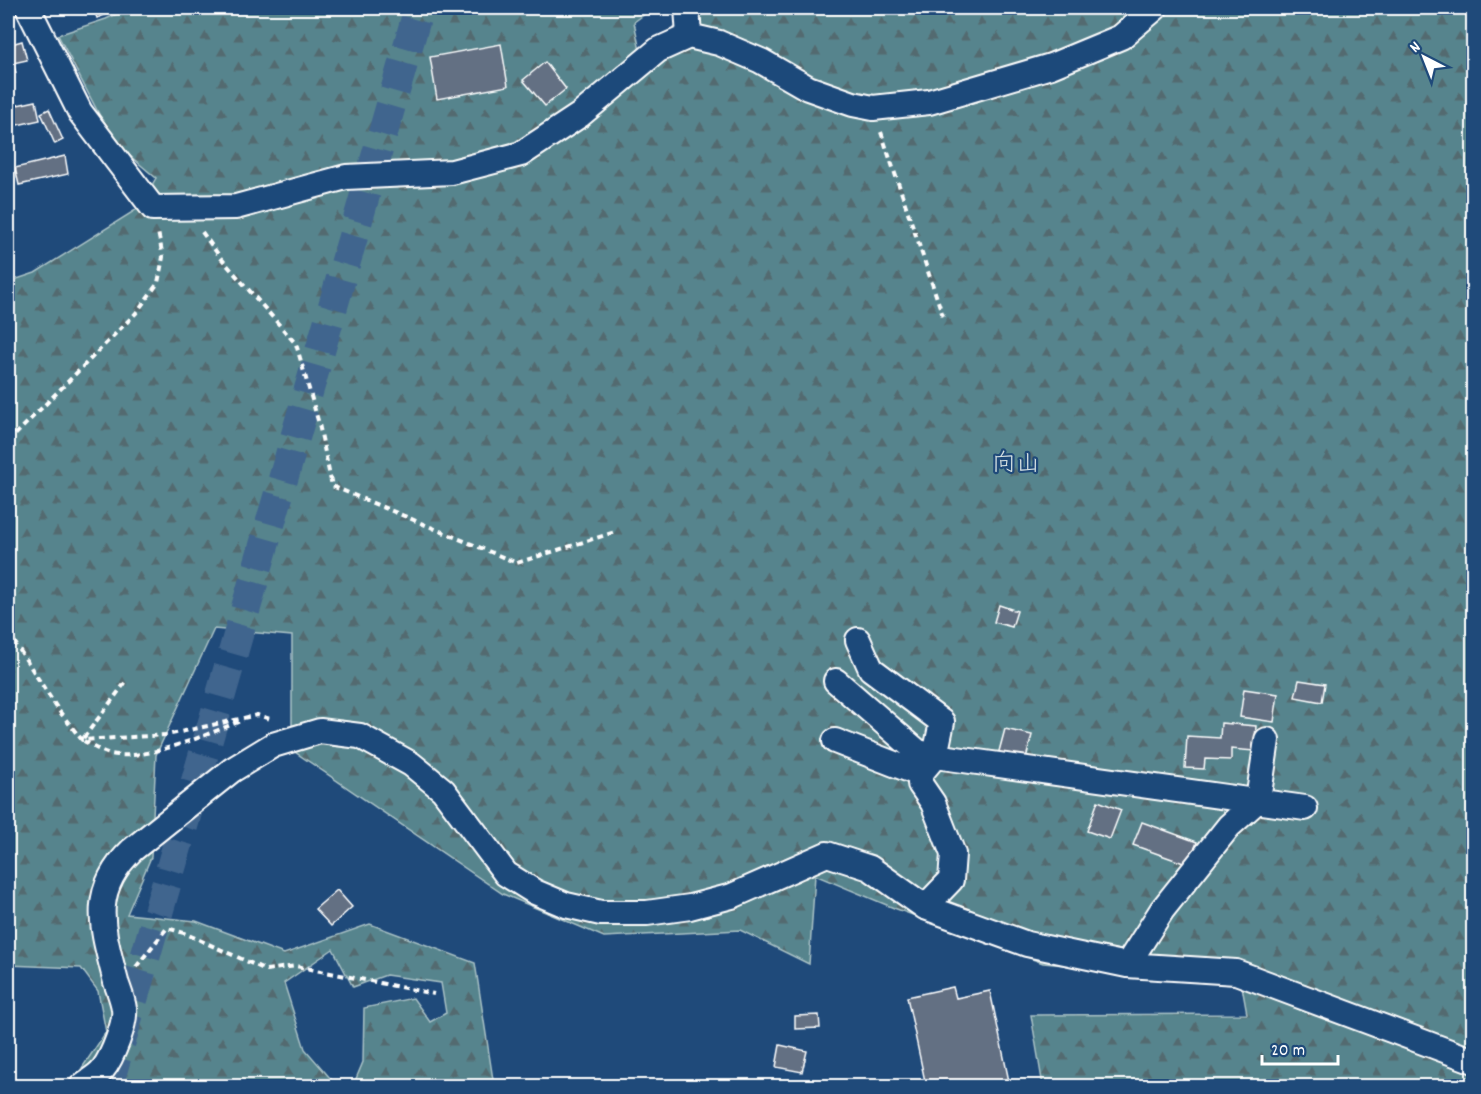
<svg xmlns="http://www.w3.org/2000/svg" width="1481" height="1094" viewBox="0 0 1481 1094" font-family="Dekko,'Klee One',sans-serif">
	<style>
		.forest { fill: url(#forest-firs); stroke: #aac2c6; stroke-width: 1.5 }
		.building { fill: #647083; stroke: #fff; stroke-width: 1.5 }
		.lines { fill: none; stroke-linecap: round; stroke-linejoin: round }
		.tertiary-tunnel { stroke: #41658e; stroke-width: 30; stroke-dasharray: 30 15; stroke-linecap: butt }
		.minor-casing { stroke: #fff; stroke-width: 28 }
		.path { stroke: #fff; stroke-width: 4; stroke-dasharray: 6 4.5; stroke-linecap: butt }
		.minor { stroke: #1f4a7a; stroke-width: 24 }
		.labels { text-anchor: middle; dominant-baseline: central; stroke-width: 4.5; stroke-linejoin: round; paint-order: stroke }
		.park-label { font-size: 24px; fill: #d5e0e2; stroke: #1f4a7a }
	</style>
	<defs>
		<pattern id="forest-firs" width="22" height="20" patternUnits="userSpaceOnUse" patternTransform="scale(1.5)"><rect width="22" height="20" fill="#56848d"/><path d="M5 1l3.5 6h-7zM16 11l3.5 6h-7z" fill="#526b70"/></pattern>
	</defs>
	<rect width="100%" height="100%" fill="#1f4a7a"/>
	<filter id="ink" filterUnits="userSpaceOnUse"><feTurbulence type="fractalNoise" baseFrequency=".0167" numOctaves="2"/><feDisplacementMap in="SourceGraphic" scale="12" xChannelSelector="R" yChannelSelector="G"/><feConvolveMatrix kernelMatrix="1 2 1 2 8 2 1 2 1" color-interpolation-filters="sRGB"/></filter>
	<g filter="url(#ink)">
		<path class="forest" d="M 130,8 L 653,8 L 634,22 L 640,51 L 706,8 L 1473,8 L 1473,1086 L 1043,1086 L 1031,1015 L 1247,1014 L 1241,981 L 1043,963 L 894,908 L 815,875 L 809,964 L 740,930 L 604,937 L 503,894 L 292,750 L 292,636 L 214,629 L 156,755 L 151,857 L 127,914 L 196,921 L 284,954 L 370,924 L 475,963 L 494,1086 L 353,1086 L 363,1062 L 364,1008 L 413,998 L 430,1022 L 446,1013 L 441,983 L 386,975 L 353,987 L 333,949 L 284,983 L 305,1049 L 337,1086 L 70,1086 L 106,1032 L 98,991 L 81,968 L 8,965 L 8,873 L 10,869 L 8,866 L 8,282 L 35,273 L 139,208 L 156,178 L 129,155 L 100,116 L 58,35 L 106,19 Z"/>
		<path class="building" d="M 93,8 L 110,8 L 112,12 L 97,18 Z
			M 22,41 L 27,60 L 13,63 L 16,73 L 8,75 L 8,45 Z
			M 501,44 L 508,86 L 437,99 L 430,57 Z
			M 545,62 L 566,89 L 545,106 L 523,80 Z
			M 36,101 L 40,120 L 8,127 L 8,107 Z
			M 49,109 L 63,140 L 55,144 L 41,113 Z
			M 65,156 L 68,174 L 19,185 L 15,168 Z
			M 10,202 L 15,221 L 8,222 L 8,203 Z
			M 999,605 L 1017,611 L 1012,627 L 994,622 Z
			M 1299,680 L 1325,684 L 1322,702 L 1295,697 Z
			M 1244,689 L 1278,694 L 1274,722 L 1240,717 Z
			M 1221,723 L 1256,726 L 1254,751 L 1231,749 L 1231,760 L 1205,759 L 1204,769 L 1185,768 L 1187,736 L 1220,738 Z
			M 1005,729 L 1032,735 L 1025,762 L 998,755 Z
			M 1098,801 L 1121,810 L 1110,839 L 1087,831 Z
			M 1142,822 L 1197,842 L 1189,865 L 1133,845 Z
			M 337,890 L 352,907 L 331,926 L 315,909 Z
			M 953,987 L 956,998 L 990,991 L 1010,1086 L 926,1086 L 907,997 Z
			M 819,1015 L 820,1028 L 795,1029 L 795,1016 Z
			M 780,1045 L 807,1051 L 802,1072 L 776,1067 Z"/>
		<g class="lines">
			<path class="tertiary-tunnel" d="M 108,1086 L 419,8"/>
			<defs>
				<path id="minor" d="M 28,8 L 80,112 L 153,208 L 236,207 L 346,177 L 452,172 L 521,154 L 580,115 L 658,50 L 689,36 L 719,43 L 761,61 L 808,88 L 853,104 L 873,108 L 929,102 L 1051,66 L 1121,37 L 1155,8
					M 687,8 L 689,36
					M 858,640 L 871,669 L 942,722 L 935,756 L 1305,808
					M 835,741 L 920,774 L 935,756 L 918,752 L 836,681
					M 920,774 L 920,784 L 933,803 L 953,854 L 951,880 L 925,907
					M 1127,965 L 1162,910 L 1229,826 L 1258,800 L 1267,740
					M 82,1086 C 88,1081 98,1076 103,1069 C 112,1058 126,1023 124,1009 C 123,1000 119,991 116,982 C 103,930 88,892 132,850 L 232,770 L 273,745 L 320,731 L 360,736 L 411,764 L 443,790 L 506,874 L 535,892 L 566,905 L 601,913 L 647,913 L 690,907 L 732,896 L 827,854 L 870,868 L 925,907 L 1027,944 L 1127,965 L 1236,972 L 1474,1061"/>
			</defs>
			<use href="#minor" class="minor-casing"/>
			<path class="path" d="M 881,132 L 943,316
				M 202,232 L 220,257 L 296,344 L 319,424 L 332,486 L 517,563 L 615,532
				M 8,442 L 136,313 L 158,283 L 163,257 L 158,232
				M 8,632 L 59,711 L 82,740 L 167,735 L 257,715 L 270,719
				M 125,683 L 82,740 C 90,744 98,750 107,753 C 142,764 210,733 243,720
				M 136,967 L 167,928 L 184,933 L 266,970 L 296,966 L 434,994"/>
			<use href="#minor" class="minor"/>
		</g>
	</g>
	<g class="labels">
		<g class="park-label">
			<text x="1016" y="465">向山</text>
		</g>
	</g>
	<rect width="1481" height="1094" fill="none" stroke="#1f4a7a" stroke-width="30"/>
	<rect x="15" y="15" width="1451" height="1064" fill="none" stroke="#fff" stroke-width="2" filter="url(#ink)"/>
	<g transform="translate(1424 57) rotate(318)" stroke="#1f4a7a" stroke-width="4.5" paint-order="stroke">
	<path d="M0-4.5L10 22L0 15L-10 22Z" fill="#ffffff"/>
	<text y="-9" font-size="16" font-weight="bold" text-anchor="middle" fill="#ffffff">N</text>
	</g>
	<path d="M1262 1055v9h76v-9" fill="none" stroke="#ffffff" stroke-width="3"/>
	<text x="1271" y="1055" font-size="18" fill="#ffffff" stroke="#1f4a7a" stroke-width="4.5" paint-order="stroke">20 m</text>
</svg>
